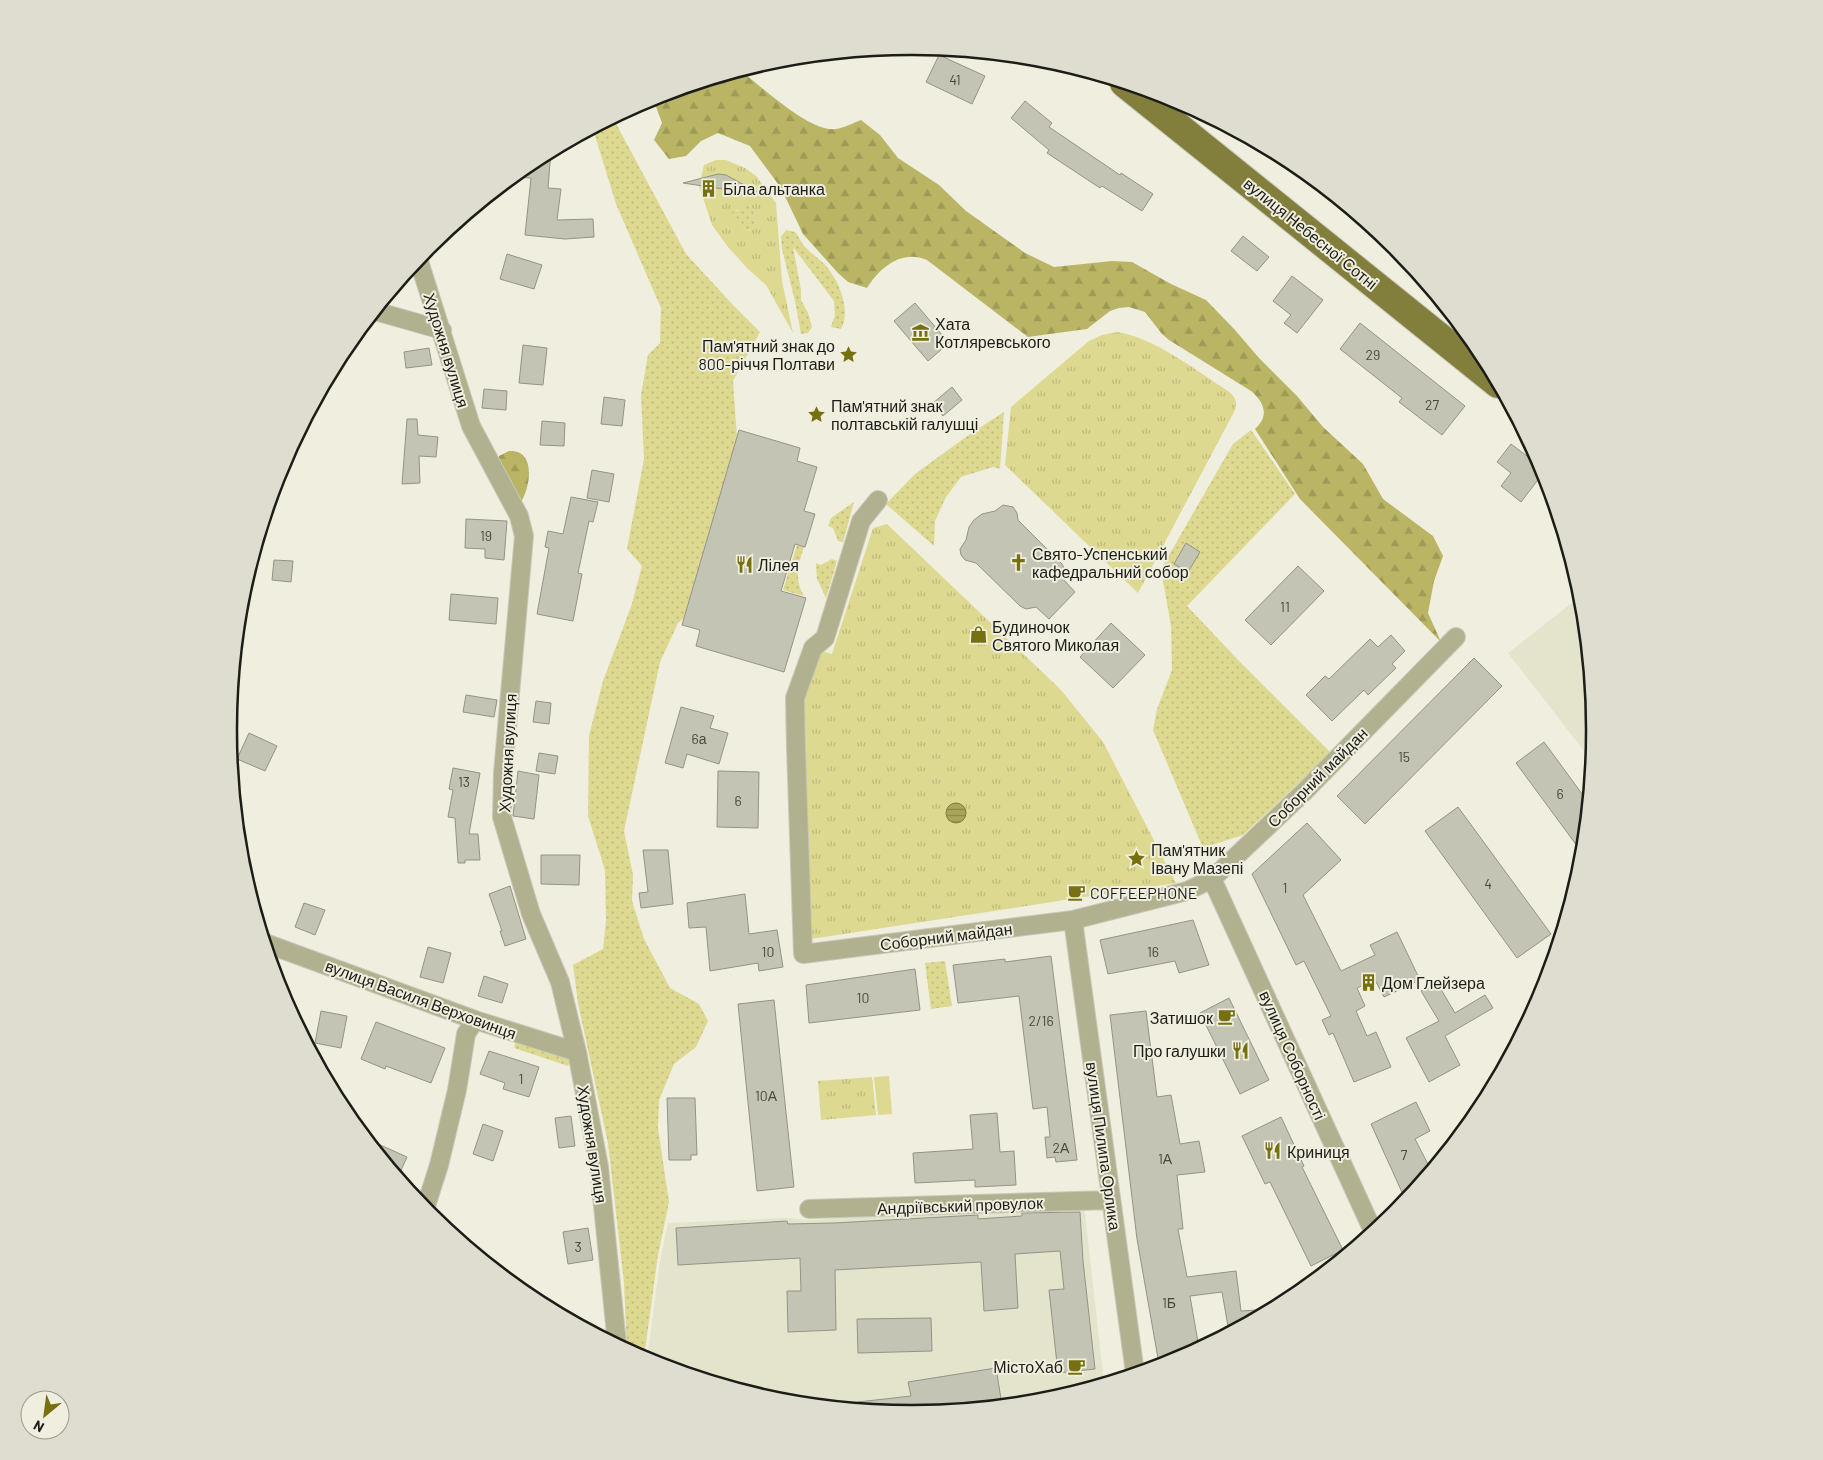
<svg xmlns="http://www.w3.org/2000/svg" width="1823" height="1460" viewBox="0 0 1823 1460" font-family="Barlow,sans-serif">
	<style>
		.built { fill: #e4e3cc }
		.grass { fill: url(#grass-dots) }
		.forest { fill: url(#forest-firs) }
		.park { fill: url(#park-tufts); fill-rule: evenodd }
		.pitch { fill: #ddd990 }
		.water { fill: url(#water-rules); stroke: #807d43 }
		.building { fill: #c4c4b5; stroke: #949485 }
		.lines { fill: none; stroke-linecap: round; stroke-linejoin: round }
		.minor-casing { stroke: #c9c8bb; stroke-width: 20 }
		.primary-casing { stroke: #c9c8bb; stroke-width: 30 }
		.minor { stroke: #b2b18f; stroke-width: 18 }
		.primary { stroke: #827e3c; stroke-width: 28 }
		.labels { text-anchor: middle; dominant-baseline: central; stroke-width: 4; stroke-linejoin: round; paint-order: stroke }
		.number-label { font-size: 14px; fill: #47473e }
		.poi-label { font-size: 16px; fill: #1d1d17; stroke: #efeedf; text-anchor: start }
		.street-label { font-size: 16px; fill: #1d1d17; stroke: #efeedf }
		.rim { fill: none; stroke: #1d1d17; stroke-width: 2.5 }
	</style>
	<defs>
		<pattern id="grass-dots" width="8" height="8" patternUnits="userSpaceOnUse" patternTransform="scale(1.25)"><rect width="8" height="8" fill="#ddd990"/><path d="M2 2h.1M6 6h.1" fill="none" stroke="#bdba7b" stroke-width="1.8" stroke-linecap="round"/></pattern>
		<pattern id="forest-firs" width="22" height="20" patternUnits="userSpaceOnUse" patternTransform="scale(1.25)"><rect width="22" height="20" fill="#b9b565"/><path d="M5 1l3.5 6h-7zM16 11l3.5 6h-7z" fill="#9f9b57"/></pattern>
		<pattern id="park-tufts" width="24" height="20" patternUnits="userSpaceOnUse" patternTransform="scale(1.25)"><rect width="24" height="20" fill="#ddd990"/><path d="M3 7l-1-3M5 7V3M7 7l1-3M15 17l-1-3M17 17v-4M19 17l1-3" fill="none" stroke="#bdba7b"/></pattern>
		<pattern id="water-rules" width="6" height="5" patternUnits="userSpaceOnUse" patternTransform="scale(1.25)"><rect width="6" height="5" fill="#aba656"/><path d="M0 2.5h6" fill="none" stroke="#8b8746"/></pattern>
	</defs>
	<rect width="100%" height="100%" fill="#efeedf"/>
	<path class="built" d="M 1582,595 L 1595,730 L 1593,753 L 1588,756 L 1508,653 Z
		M 1084,1205 L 1104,1383 L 1074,1392 L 1042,1395 L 1038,1401 L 911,1414 L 778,1401 L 647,1360 L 660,1261 L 668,1223 L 789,1218 L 807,1220 Z"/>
	<path class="grass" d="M 613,118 L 686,254 L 732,304 L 760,332 L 733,381 L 737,437 L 684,618 L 678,623 L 660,662 L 624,831 L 633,875 L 632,901 L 644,939 L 670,988 L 699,1004 L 708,1021 L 696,1047 L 674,1064 L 659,1100 L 658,1128 L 669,1202 L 658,1255 L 644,1358 L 627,1350 L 624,1283 L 608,1143 L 578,1003 L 573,965 L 603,949 L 606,921 L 605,870 L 588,816 L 589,736 L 603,681 L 632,604 L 642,566 L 627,549 L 644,459 L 641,395 L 648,355 L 660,343 L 661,308 L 616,204 L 593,129 Z
		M 750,201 L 757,223 L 755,225 L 755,229 L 752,231 L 747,229 L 745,230 L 731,211 L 738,211 Z
		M 786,230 L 795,232 C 799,237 802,244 806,248 C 813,255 821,260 827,267 C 840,283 851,311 841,329 L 831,327 L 835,315 L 834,301 L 793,247 L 801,290 L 801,300 L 808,313 L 812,327 L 808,333 L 801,334 L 795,301 L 782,249 L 781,237 Z
		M 1004,412 L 1000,469 L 993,467 L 961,477 L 946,497 L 935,521 L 934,546 L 886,504 L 915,474 L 970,434 Z
		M 1251,430 L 1295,494 L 1187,606 L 1240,662 L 1331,753 L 1243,835 L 1203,848 L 1153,730 L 1157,709 L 1172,670 L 1171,626 L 1161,569 L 1233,444 Z
		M 854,502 L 843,542 L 838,541 L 833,528 L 828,526 L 831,518 Z
		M 797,545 L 804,547 C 798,565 794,579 804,596 L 783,590 Z
		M 832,559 L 837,561 L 826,598 L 817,579 L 816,563 L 821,565 Z
		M 945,961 L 952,1006 L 931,1009 L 925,963 Z
		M 517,1037 L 572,1055 L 568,1066 L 514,1048 Z"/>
	<path class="forest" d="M 741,71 C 761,86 810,133 836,129 C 844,128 853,123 861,120 L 880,135 L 898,158 L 939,185 L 966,211 L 1025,253 L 1054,267 L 1112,261 L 1132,262 L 1171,284 L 1206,300 L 1235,330 L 1259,358 L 1297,396 L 1323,427 L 1363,464 L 1383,499 L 1433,536 L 1443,556 L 1434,581 L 1428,613 L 1441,642 L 1300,499 L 1255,429 C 1270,416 1264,402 1251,391 L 1169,340 L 1162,334 L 1145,312 L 1129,307 L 1119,308 L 1110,311 L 1087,329 L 1028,337 L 927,260 C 902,249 880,267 867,288 L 848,282 L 838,273 L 803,234 L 781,188 L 750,146 L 718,133 L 701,141 L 686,156 L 669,159 L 654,140 L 662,123 L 655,104 L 648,99 Z
		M 509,451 C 536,449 531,486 521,502 L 496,462 L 499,456 Z"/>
	<path class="park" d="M 716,160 L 726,160 L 745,168 L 756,176 L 776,203 L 782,281 L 793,333 L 766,285 L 747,268 L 728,247 L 712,225 L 699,186 L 704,165 ZM 750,202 L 757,223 L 755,224 L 755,229 L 750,231 L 747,229 L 745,230 L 731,211 C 740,211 745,209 750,202 Z
		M 1117,332 C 1153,337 1197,371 1228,391 C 1236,397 1238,403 1234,412 L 1138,593 L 1005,465 L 1011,407 L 1089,341 L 1102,335 Z
		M 887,524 L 1061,690 L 1103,742 L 1176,883 L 811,939 L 801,699 L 818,650 L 832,654 L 873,528 Z
		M 872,1077 L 876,1115 L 821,1120 L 818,1081 Z"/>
	<path class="pitch" d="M 889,1076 L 892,1114 L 878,1115 L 874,1077 Z"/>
	<path class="water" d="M946 813a10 10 0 1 1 20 0a10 10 0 1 1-20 0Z"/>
	<path class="building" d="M 939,55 L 985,76 L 972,104 L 926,82 Z
		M 1025,101 L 1052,123 L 1049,127 L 1120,175 L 1121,173 L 1153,194 L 1142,211 L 1102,186 L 1100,188 L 1047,153 L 1049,150 L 1011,118 Z
		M 551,151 L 548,188 L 561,189 L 557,220 L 593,219 L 594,237 L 565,239 L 525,235 L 531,178 L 513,177 L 532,161 Z
		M 718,174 L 726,175 L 757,192 L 757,194 L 683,183 Z
		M 1243,236 L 1269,257 L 1257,271 L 1231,251 Z
		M 507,254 L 542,265 L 534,289 L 500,279 Z
		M 1292,276 L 1323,300 L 1297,333 L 1284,323 L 1291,315 L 1273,301 Z
		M 915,303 L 949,343 L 928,361 L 894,321 Z
		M 1360,323 L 1465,406 L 1442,435 L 1399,402 L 1402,398 L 1340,349 Z
		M 523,345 L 547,348 L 543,385 L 519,383 Z
		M 429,348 L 432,365 L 406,368 L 404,352 Z
		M 952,387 L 962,400 L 943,416 L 933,403 Z
		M 484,389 L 507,391 L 506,410 L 482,408 Z
		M 604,397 L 625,400 L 622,426 L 601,424 Z
		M 407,419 L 417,419 L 418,435 L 438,437 L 436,457 L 419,456 L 420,483 L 402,484 Z
		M 542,421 L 565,423 L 564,446 L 540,445 Z
		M 739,430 L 800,448 L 797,461 L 817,467 L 804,511 L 815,514 L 809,534 L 805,547 L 795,544 L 781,591 L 806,598 L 784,672 L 696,646 L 700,630 L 682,625 Z
		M 1511,444 L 1543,468 L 1544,472 L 1521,502 L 1501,486 L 1511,473 L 1497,462 Z
		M 592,470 L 614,474 L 609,502 L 587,498 Z
		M 571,497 L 598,502 L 593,522 L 589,521 L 578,573 L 582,574 L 573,621 L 537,614 L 549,548 L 545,547 L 548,531 L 563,534 Z
		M 1003,505 L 1013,507 L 1017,513 L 1018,520 L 1062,564 L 1065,570 L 1063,579 L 1075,592 L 1049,619 L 1036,607 L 1026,609 L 1020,606 L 976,563 L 965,560 L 961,555 L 960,549 L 966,540 L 969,527 L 974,520 L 982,514 L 995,511 Z
		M 466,519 L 507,521 L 504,560 L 485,558 L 485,549 L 465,548 Z
		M 1186,543 L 1200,552 L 1188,572 L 1174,564 Z
		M 274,560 L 293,561 L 291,582 L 272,580 Z
		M 1298,566 L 1324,591 L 1271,645 L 1245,620 Z
		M 451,594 L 498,598 L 496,624 L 449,620 Z
		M 1111,623 L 1145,655 L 1113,688 L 1080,657 Z
		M 1391,635 L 1405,651 L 1392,664 L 1396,668 L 1368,695 L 1364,690 L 1332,721 L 1306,695 L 1325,676 L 1329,679 L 1370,639 L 1378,647 Z
		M 1474,658 L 1502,686 L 1365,824 L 1337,796 Z
		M 466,695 L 497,700 L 494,717 L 463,712 Z
		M 536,701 L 551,703 L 549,724 L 533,722 Z
		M 681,707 L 714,716 L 710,728 L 728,733 L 719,764 L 687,754 L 683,768 L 665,763 Z
		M 249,733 L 277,746 L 265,771 L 237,759 Z
		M 1544,742 L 1588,802 L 1583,854 L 1516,763 Z
		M 539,753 L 558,756 L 555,774 L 536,771 Z
		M 453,768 L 480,773 L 469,834 L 478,834 L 480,860 L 465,860 L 465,863 L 458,863 L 455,818 L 448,817 L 453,790 L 449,789 Z
		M 518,771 L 539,775 L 534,819 L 513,816 Z
		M 718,771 L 759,772 L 758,828 L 717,827 Z
		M 1458,807 L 1551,934 L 1517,958 L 1425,831 Z
		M 1307,823 L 1341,860 L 1303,895 L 1341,971 L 1375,955 L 1370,945 L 1397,932 L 1420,980 L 1384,997 L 1375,980 L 1357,988 L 1365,1006 L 1356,1011 L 1367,1036 L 1376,1032 L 1391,1067 L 1354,1082 L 1333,1033 L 1329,1035 L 1322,1020 L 1331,1016 L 1304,961 L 1296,965 L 1252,874 Z
		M 643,850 L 668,850 L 673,904 L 641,908 L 639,893 L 648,892 Z
		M 541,855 L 580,855 L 579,885 L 541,884 Z
		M 510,886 L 526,939 L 505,946 L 500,931 L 502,931 L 489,894 Z
		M 745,894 L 749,934 L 777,930 L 783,967 L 759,971 L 758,963 L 710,971 L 706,927 L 689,928 L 687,903 Z
		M 304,903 L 325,910 L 315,935 L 295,927 Z
		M 1193,920 L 1209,965 L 1179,973 L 1175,961 L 1108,974 L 1100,940 Z
		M 428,947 L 451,953 L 443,983 L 420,977 Z
		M 1051,956 L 1077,1160 L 1056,1162 L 1055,1157 L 1047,1158 L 1045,1137 L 1050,1137 L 1047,1107 L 1033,1109 L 1019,996 L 958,1003 L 953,965 L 1005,959 L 1005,962 Z
		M 915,969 L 920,1010 L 809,1023 L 806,985 Z
		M 484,976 L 508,984 L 502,1003 L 478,996 Z
		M 1436,981 L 1455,1013 L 1485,995 L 1493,1008 L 1445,1036 L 1460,1065 L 1429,1082 L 1406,1038 L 1439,1021 L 1421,991 Z
		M 1229,998 L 1269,1080 L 1240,1094 L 1200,1013 Z
		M 774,1000 L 794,1187 L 757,1191 L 738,1004 Z
		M 321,1011 L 347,1016 L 341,1048 L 315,1043 Z
		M 1146,1011 L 1157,1097 L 1171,1095 L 1180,1144 L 1199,1141 L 1205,1172 L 1177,1175 L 1183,1229 L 1178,1229 L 1187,1277 L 1236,1271 L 1241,1311 L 1272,1309 L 1229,1332 L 1222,1292 L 1190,1296 L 1199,1348 L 1174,1361 L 1159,1364 L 1137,1239 L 1110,1015 Z
		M 376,1022 L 445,1048 L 431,1083 L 386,1066 L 385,1069 L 361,1059 Z
		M 489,1051 L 539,1067 L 529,1097 L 503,1089 L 505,1083 L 480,1074 Z
		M 667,1098 L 695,1098 L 697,1155 L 691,1155 L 691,1160 L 669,1160 Z
		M 1416,1102 L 1430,1131 L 1415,1139 L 1431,1170 L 1406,1201 L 1371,1124 Z
		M 997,1113 L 1000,1152 L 1014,1151 L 1016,1185 L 975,1187 L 975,1180 L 915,1183 L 913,1153 L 973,1149 L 970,1115 Z
		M 571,1116 L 575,1146 L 559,1148 L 555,1118 Z
		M 1281,1117 L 1304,1166 L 1302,1167 L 1343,1250 L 1311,1266 L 1270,1182 L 1265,1184 L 1242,1136 Z
		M 483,1124 L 503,1131 L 493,1161 L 473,1154 Z
		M 367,1139 L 407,1157 L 398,1177 Z
		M 1080,1212 L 1083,1261 L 1095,1369 L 1058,1373 L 1049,1290 L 1064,1289 L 1060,1251 L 1015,1254 L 1018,1308 L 984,1311 L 981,1262 L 835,1270 L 836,1330 L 788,1332 L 787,1291 L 801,1291 L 800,1258 L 678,1265 L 676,1228 L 787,1221 L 788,1224 L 834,1223 L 978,1215 L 978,1219 L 1022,1216 L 1022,1213 Z
		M 588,1228 L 593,1260 L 568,1264 L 563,1232 Z
		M 931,1318 L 932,1351 L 858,1353 L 857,1319 Z
		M 996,1368 L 1002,1405 L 911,1414 L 858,1408 L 858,1402 L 911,1396 L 908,1382 Z"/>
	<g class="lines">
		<defs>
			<path id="minor" d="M 418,258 L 471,426 L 519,516 L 524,536 L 503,773 L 502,817 L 531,914 L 560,982 L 577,1052 L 599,1167 L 617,1344
				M 375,311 L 442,330
				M 878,500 L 861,521 L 825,638 L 813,648 L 795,698 L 796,748 L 803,954 L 1073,920 L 1187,891 L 1212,879 L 1305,791 L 1456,637
				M 1212,879 L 1373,1231
				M 1073,920 L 1135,1373
				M 265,943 L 475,1020 L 577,1052
				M 425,1209 L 439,1165 L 457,1090 L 466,1034 L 475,1020
				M 809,1209 L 1111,1200"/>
			<path id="primary" d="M 1124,83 L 1498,384"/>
		</defs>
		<use href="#minor" class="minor-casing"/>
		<use href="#primary" class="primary-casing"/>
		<use href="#minor" class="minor"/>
		<use href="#primary" class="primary"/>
	</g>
	<defs>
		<symbol id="building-bare" viewBox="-9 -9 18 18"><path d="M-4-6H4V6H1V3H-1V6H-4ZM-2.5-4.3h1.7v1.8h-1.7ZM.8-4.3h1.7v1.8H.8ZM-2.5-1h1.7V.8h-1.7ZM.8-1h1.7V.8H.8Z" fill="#767011" stroke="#efeedf" stroke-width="2.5" paint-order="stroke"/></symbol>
		<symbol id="museum-bare" viewBox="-9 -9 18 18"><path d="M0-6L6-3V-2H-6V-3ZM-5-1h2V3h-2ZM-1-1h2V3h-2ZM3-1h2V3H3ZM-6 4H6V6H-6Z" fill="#767011" stroke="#efeedf" stroke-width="2.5" paint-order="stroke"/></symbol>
		<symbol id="sight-bare" viewBox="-9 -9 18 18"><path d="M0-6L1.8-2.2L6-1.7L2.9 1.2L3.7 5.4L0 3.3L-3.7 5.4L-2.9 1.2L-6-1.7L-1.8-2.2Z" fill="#767011" stroke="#efeedf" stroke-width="2.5" paint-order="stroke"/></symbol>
		<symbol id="church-bare" viewBox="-9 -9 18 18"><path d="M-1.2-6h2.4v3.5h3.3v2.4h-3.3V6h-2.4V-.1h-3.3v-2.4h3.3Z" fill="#767011" stroke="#efeedf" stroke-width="2.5" paint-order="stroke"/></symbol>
		<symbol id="restaurant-bare" viewBox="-9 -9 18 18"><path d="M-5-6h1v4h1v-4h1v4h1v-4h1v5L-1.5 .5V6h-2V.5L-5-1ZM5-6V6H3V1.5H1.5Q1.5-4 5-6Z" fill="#767011" stroke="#efeedf" stroke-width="2.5" paint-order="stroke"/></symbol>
		<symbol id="shop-bare" viewBox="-9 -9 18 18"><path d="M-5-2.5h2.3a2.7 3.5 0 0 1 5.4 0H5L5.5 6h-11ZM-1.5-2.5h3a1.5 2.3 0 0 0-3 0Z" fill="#767011" stroke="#efeedf" stroke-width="2.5" paint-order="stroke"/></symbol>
		<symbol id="cafe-bare" viewBox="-9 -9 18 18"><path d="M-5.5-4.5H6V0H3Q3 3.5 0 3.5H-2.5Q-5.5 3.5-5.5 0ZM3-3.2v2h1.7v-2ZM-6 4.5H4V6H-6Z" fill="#767011" stroke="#efeedf" stroke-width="2.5" paint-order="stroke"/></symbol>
	</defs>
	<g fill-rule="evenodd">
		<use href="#building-bare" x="696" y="176" width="25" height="25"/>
		<use href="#museum-bare" x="908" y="320" width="25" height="25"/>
		<use href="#sight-bare" x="836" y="342" width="25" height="25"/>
		<use href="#sight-bare" x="804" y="402" width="25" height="25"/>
		<use href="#church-bare" x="1006" y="550" width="25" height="25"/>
		<use href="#restaurant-bare" x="732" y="552" width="25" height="25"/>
		<use href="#shop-bare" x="966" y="622" width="25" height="25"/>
		<use href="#sight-bare" x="1124" y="846" width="25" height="25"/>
		<use href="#cafe-bare" x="1064" y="880" width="25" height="25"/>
		<use href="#building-bare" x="1356" y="970" width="25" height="25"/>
		<use href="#cafe-bare" x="1214" y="1004" width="25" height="25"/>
		<use href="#restaurant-bare" x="1228" y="1038" width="25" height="25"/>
		<use href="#restaurant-bare" x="1260" y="1138" width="25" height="25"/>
		<use href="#cafe-bare" x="1064" y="1354" width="25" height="25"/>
	</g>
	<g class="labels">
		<g class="number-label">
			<text x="955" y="79">41</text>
			<text x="1373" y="354">29</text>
			<text x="1432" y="404">27</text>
			<text x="486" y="535">19</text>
			<text x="1285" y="606">11</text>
			<text x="699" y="738">6а</text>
			<text x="1404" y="756">15</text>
			<text x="464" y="781">13</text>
			<text x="1560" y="793">6</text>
			<text x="738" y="800">6</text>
			<text x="1488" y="883">4</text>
			<text x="1285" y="887">1</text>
			<text x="768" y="951">10</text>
			<text x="1153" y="951">16</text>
			<text x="863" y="997">10</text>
			<text x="1041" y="1020">2/16</text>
			<text x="521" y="1078">1</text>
			<text x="766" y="1095">10А</text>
			<text x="1061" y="1147">2А</text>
			<text x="1404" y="1154">7</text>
			<text x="1165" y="1158">1А</text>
			<text x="578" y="1246">3</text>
			<text x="1169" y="1302">1Б</text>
		</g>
		<g class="poi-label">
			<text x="723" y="188">Біла альтанка</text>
			<text x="935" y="323">Хата<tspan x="935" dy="18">Котляревського</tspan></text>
			<text x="835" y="345" text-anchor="end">Пам'ятний знак до<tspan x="835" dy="18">800-річчя Полтави</tspan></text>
			<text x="831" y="405">Пам'ятний знак<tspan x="831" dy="18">полтавській галушці</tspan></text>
			<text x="1032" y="553">Свято-Успенський<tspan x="1032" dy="18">кафедральний собор</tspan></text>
			<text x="758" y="564">Лілея</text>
			<text x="992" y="626">Будиночок<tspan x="992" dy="18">Святого Миколая</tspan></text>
			<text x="1151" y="849">Пам'ятник<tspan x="1151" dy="18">Івану Мазепі</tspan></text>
			<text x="1090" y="892">COFFEEPHONE</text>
			<text x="1382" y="982">Дом Глейзера</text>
			<text x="1213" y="1017" text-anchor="end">Затишок</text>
			<text x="1226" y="1050" text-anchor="end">Про галушки</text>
			<text x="1287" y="1151">Криниця</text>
			<text x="1063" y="1366" text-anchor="end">МістоХаб</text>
		</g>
		<g class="street-label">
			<text transform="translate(1311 233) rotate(39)">вулиця Небесної Сотні</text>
			<text transform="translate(447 350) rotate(73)">Художня вулиця</text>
			<text transform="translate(507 753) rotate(-87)">Художня вулиця</text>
			<text transform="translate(1317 777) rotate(-45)">Соборний майдан</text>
			<text transform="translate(946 936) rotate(-7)">Соборний майдан</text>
			<text transform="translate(421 999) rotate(20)">вулиця Василя Верховинця</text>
			<text transform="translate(1293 1055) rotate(66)">вулиця Соборності</text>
			<text transform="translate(593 1144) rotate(81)">Художня вулиця</text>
			<text transform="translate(1104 1146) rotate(82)">вулиця Пилипа Орлика</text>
			<text transform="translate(960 1205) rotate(-2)">Андріївський провулок</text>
		</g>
	</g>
	<path d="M0 0H1823V1460H0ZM911 55H912A674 674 0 0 1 1586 729V731A674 674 0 0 1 912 1405H911A674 674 0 0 1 237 731V729A674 674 0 0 1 911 55Z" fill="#deddcf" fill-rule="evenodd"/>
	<path class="rim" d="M911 55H912A674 674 0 0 1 1586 729V731A674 674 0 0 1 912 1405H911A674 674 0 0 1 237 731V729A674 674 0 0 1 911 55Z"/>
	<g transform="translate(45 1415) rotate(209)"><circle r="24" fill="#efeedf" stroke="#9b9a8f"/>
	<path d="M0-4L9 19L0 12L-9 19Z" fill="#767011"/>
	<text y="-8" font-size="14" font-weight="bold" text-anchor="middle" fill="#1d1d17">N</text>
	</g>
</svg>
